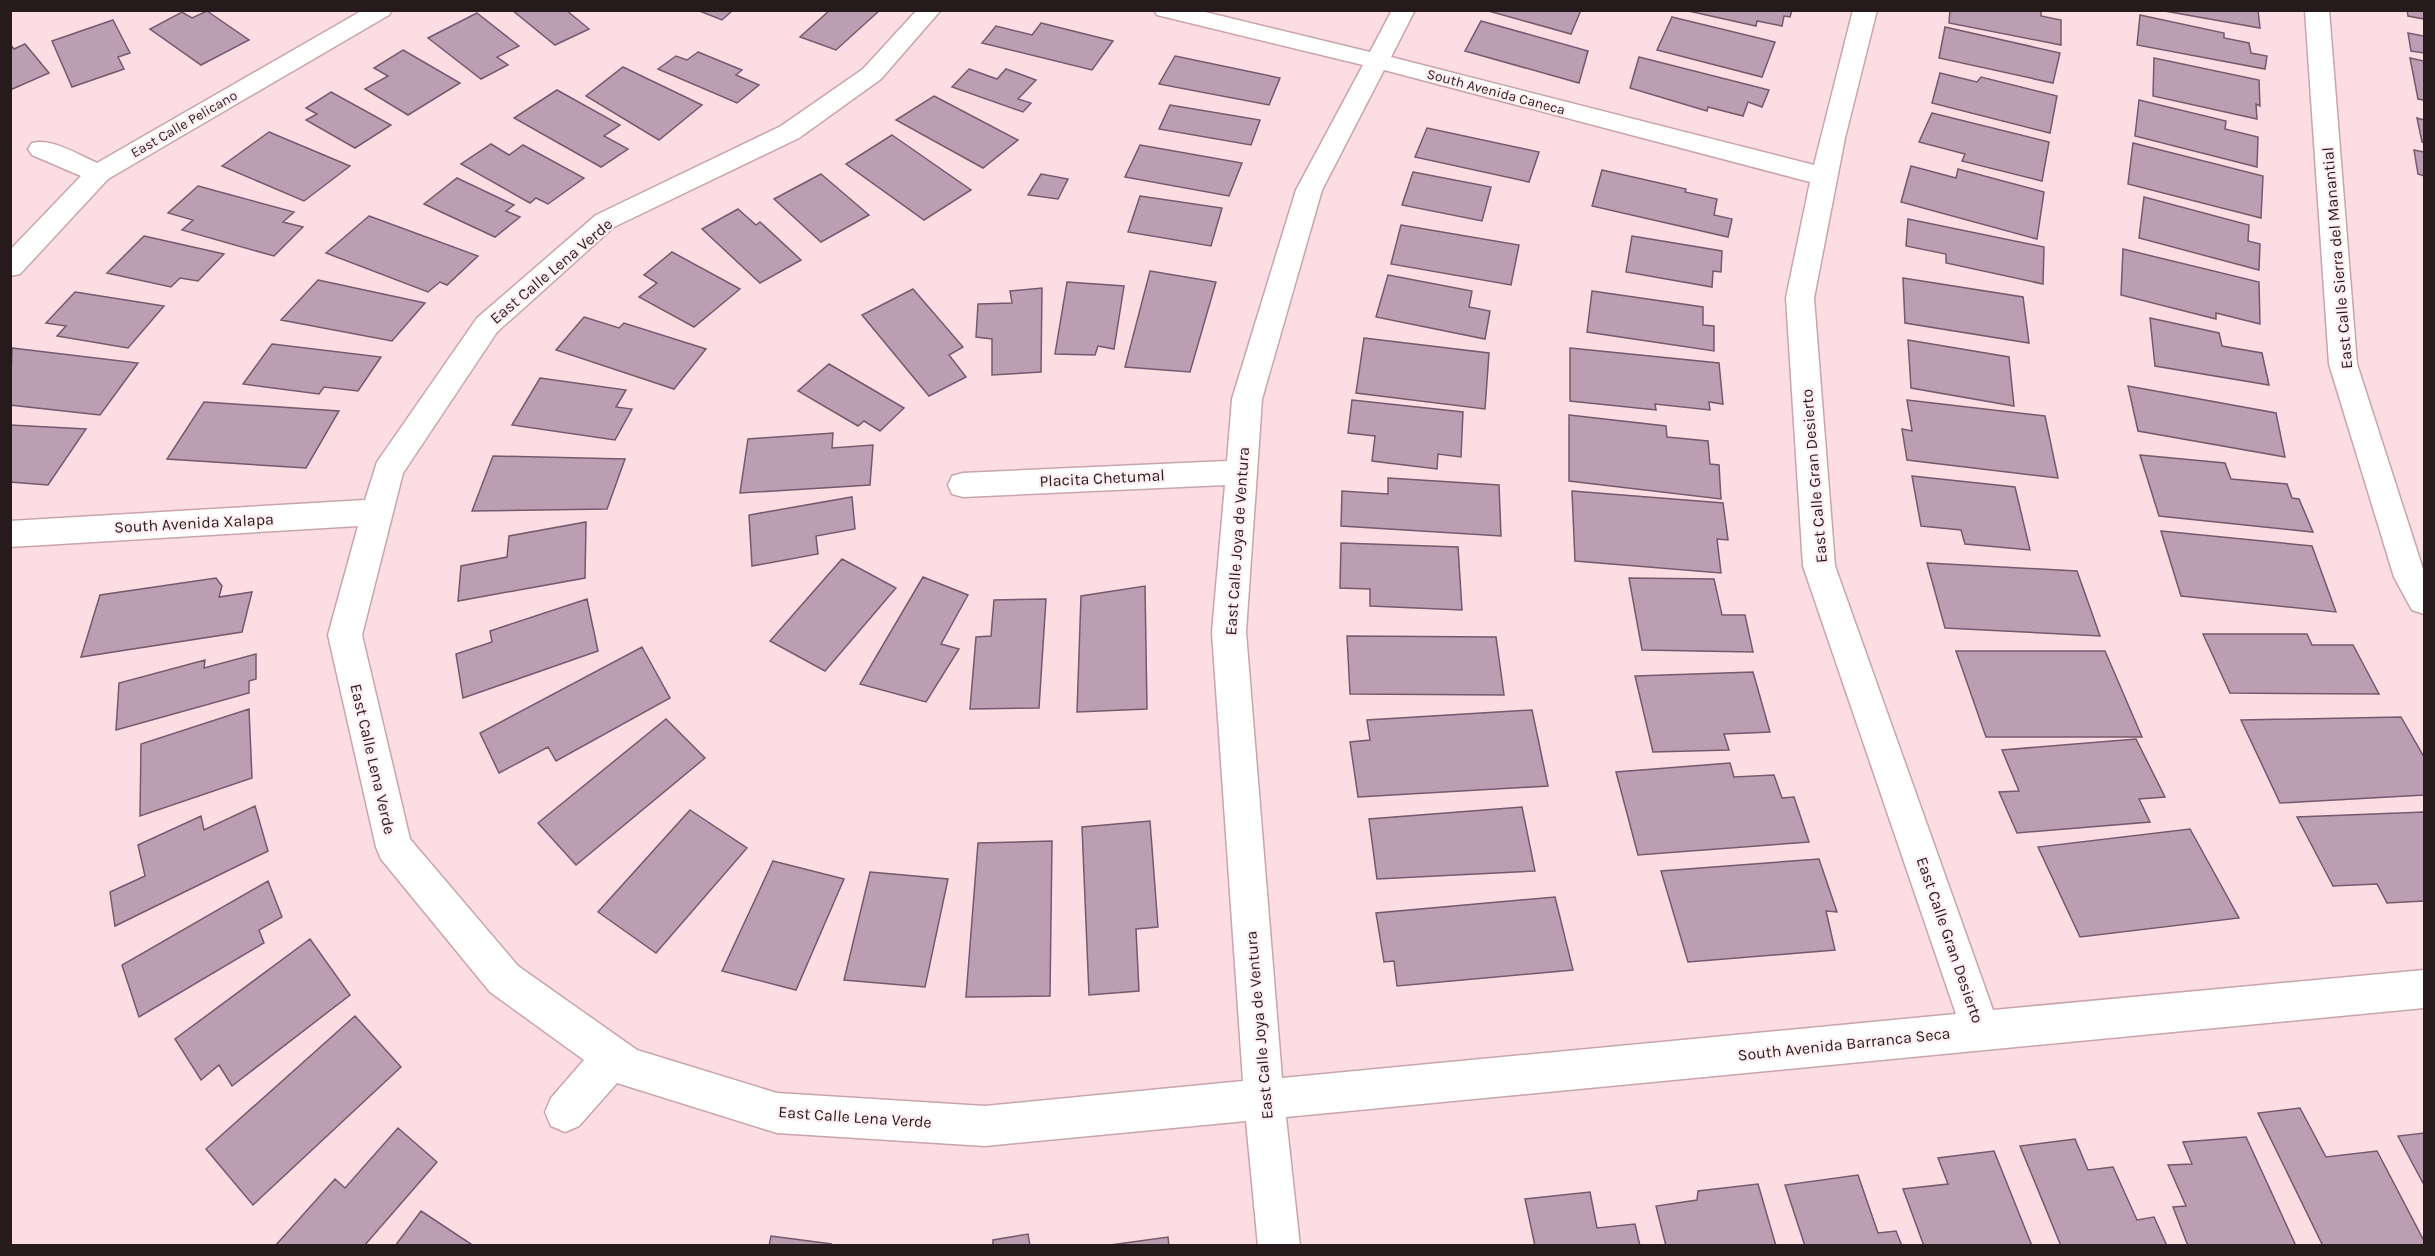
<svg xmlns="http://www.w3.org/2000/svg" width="2435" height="1256" viewBox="0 0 2435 1256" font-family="Karla,sans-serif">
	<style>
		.building { fill: #bc9eb2; stroke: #75596c; stroke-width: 1.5 }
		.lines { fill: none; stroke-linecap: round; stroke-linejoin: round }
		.minor-casing { stroke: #c9a4ac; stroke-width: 3 }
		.minor { fill: #fff; fill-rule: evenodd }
		.labels { text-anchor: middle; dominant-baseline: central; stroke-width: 4.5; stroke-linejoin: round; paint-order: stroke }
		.far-street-label { font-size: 14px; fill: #271a1d; stroke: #ffeef2 }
		.street-label { font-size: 16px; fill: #271a1d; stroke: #ffeef2 }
	</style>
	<rect width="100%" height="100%" fill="#fcdde3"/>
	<path class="building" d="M 512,10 L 566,10 L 589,29 L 555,45 Z
		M 697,10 L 733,10 L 722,20 Z
		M 830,10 L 880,10 L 836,50 L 800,37 Z
		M 1485,10 L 1581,10 L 1571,34 Z
		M 1684,10 L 1792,10 L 1790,17 L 1784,16 L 1782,26 L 1757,21 L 1756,26 Z
		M 1950,10 L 2041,10 L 2041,16 L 2061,20 L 2061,45 L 1949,23 Z
		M 2159,10 L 2258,10 L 2260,28 Z
		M 2407,10 L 2424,10 L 2424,19 L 2408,16 Z
		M 207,11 L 249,40 L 201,65 L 150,29 L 182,12 L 192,18 Z
		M 477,13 L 519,46 L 497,57 L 508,65 L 481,79 L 428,38 Z
		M 2140,15 L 2224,33 L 2224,38 L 2249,43 L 2251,53 L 2267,56 L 2265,69 L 2137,45 Z
		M 1672,17 L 1775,42 L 1762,77 L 1657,50 Z
		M 113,20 L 130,53 L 118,57 L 124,69 L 72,87 L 52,41 Z
		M 1481,21 L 1588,51 L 1579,83 L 1465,51 Z
		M 1041,23 L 1113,41 L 1092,70 L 982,43 L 996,26 L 1032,35 Z
		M 1945,27 L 2060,53 L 2053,83 L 1939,58 Z
		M 2408,33 L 2424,36 L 2424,53 L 2411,51 Z
		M 10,44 L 14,49 L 25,44 L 49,73 L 10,90 Z
		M 403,50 L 460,83 L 408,115 L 365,89 L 388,76 L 374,68 Z
		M 698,52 L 742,70 L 736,75 L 759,85 L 737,103 L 658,69 L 676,56 L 687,60 Z
		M 1175,56 L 1280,78 L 1269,105 L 1159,84 Z
		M 1639,57 L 1769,90 L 1762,107 L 1748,102 L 1743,116 L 1708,107 L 1707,111 L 1630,88 Z
		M 2154,58 L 2259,80 L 2260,106 L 2256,104 L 2257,119 L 2153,96 Z
		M 2410,58 L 2424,61 L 2424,100 L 2418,99 Z
		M 623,67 L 702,105 L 659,140 L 586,96 Z
		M 969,69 L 997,79 L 1006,69 L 1036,80 L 1018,99 L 1031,103 L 1023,112 L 952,87 Z
		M 1940,73 L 1977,82 L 1981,77 L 2057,96 L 2050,133 L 1932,103 Z
		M 557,90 L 620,125 L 604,136 L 628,149 L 601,167 L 514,118 Z
		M 331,92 L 391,125 L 355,148 L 306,120 L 317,114 L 306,108 Z
		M 934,96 L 1018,140 L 983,168 L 896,120 Z
		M 2139,100 L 2226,121 L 2225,129 L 2258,137 L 2257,167 L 2135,136 Z
		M 1170,105 L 1260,120 L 1251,145 L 1159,129 Z
		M 1932,113 L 2049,142 L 2042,181 L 1962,161 L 1965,154 L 1919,142 Z
		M 2417,118 L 2424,120 L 2424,143 L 2422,142 Z
		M 1427,128 L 1539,152 L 1529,182 L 1415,157 Z
		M 269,132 L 350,166 L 304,201 L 222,166 Z
		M 892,135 L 971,190 L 924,220 L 846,164 Z
		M 2133,143 L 2263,176 L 2261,218 L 2128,184 Z
		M 491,144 L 509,155 L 523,145 L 584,178 L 548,204 L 536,198 L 530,203 L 461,164 Z
		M 1140,145 L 1242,163 L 1229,196 L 1125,177 Z
		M 2414,150 L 2424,152 L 2424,176 L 2418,174 Z
		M 1911,166 L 1956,178 L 1958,169 L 2044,192 L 2037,239 L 1901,202 Z
		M 1602,170 L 1686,189 L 1685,192 L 1717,199 L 1714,215 L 1732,219 L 1728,237 L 1592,206 Z
		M 1413,172 L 1491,187 L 1482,221 L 1402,205 Z
		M 821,174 L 869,215 L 821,242 L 774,199 Z
		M 1041,174 L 1068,179 L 1058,199 L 1028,195 Z
		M 457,178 L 514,205 L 506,211 L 520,217 L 495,237 L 424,204 Z
		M 198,186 L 294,212 L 283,222 L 303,227 L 274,256 L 182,230 L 193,220 L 168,213 Z
		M 1140,196 L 1222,208 L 1211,246 L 1128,232 Z
		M 2144,197 L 2249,225 L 2248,241 L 2260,244 L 2259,270 L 2139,238 Z
		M 738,209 L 756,225 L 760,222 L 801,260 L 760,283 L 702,229 Z
		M 369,216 L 478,256 L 447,285 L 440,282 L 428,292 L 326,253 Z
		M 1908,219 L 2044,247 L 2043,284 L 1946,263 L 1946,254 L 1906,246 Z
		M 1401,225 L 1519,245 L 1511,285 L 1391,264 Z
		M 144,236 L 224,254 L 198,281 L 180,278 L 171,287 L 107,273 Z
		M 1632,236 L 1722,251 L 1721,272 L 1713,271 L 1712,287 L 1626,272 Z
		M 2123,249 L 2259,282 L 2260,324 L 2216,313 L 2216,319 L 2121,295 Z
		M 672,252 L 740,289 L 694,327 L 639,297 L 657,283 L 644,275 Z
		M 1150,271 L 1216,282 L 1190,372 L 1125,367 Z
		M 1388,275 L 1472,291 L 1469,307 L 1490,311 L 1485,339 L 1376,317 Z
		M 1903,278 L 2023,297 L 2029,343 L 1905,323 Z
		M 318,280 L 425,303 L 392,341 L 281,320 Z
		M 1067,282 L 1124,286 L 1114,349 L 1098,346 L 1095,355 L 1055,354 Z
		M 1042,288 L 1041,372 L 992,375 L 992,339 L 976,337 L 978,304 L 1012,303 L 1010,291 Z
		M 913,289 L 963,347 L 949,355 L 966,377 L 929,396 L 862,315 Z
		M 1592,291 L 1703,307 L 1703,325 L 1714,326 L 1714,351 L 1587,332 Z
		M 75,292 L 164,306 L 128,348 L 57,336 L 66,326 L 46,323 Z
		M 584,317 L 619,328 L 624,323 L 706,349 L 674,389 L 556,350 Z
		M 2150,318 L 2219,333 L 2222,346 L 2262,353 L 2269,385 L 2155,366 Z
		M 1364,338 L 1489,353 L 1485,409 L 1356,393 Z
		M 1908,340 L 2009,357 L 2014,406 L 1911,388 Z
		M 272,344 L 381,357 L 358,391 L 324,387 L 319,394 L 243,384 Z
		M 12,348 L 138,363 L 100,415 L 10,405 Z
		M 1570,348 L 1719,363 L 1723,404 L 1709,402 L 1710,410 L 1655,404 L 1656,410 L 1570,401 Z
		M 829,364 L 904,408 L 880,431 L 864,421 L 858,426 L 798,391 Z
		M 540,378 L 626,390 L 616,407 L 632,409 L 615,440 L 512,425 Z
		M 2128,386 L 2276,413 L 2285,457 L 2138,431 Z
		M 1352,400 L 1463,412 L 1461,457 L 1438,454 L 1437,469 L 1372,461 L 1375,436 L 1348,433 Z
		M 1907,400 L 2045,416 L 2058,478 L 1907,460 L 1902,429 L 1912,431 Z
		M 204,402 L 339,411 L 306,468 L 167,459 Z
		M 1569,415 L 1666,426 L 1667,437 L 1708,441 L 1710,464 L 1719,465 L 1721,499 L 1569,481 Z
		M 10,425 L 86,429 L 48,485 L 10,482 Z
		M 833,433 L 832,448 L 873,445 L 870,485 L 740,493 L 748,439 Z
		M 2140,455 L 2225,463 L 2231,479 L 2287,484 L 2292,498 L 2299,499 L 2313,532 L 2159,516 Z
		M 493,456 L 625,459 L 607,509 L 472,511 Z
		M 1912,476 L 2015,487 L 2030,550 L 1965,544 L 1961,530 L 1921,526 Z
		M 1388,478 L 1499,485 L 1501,536 L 1341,526 L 1342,491 L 1388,494 Z
		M 1572,491 L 1723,503 L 1728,540 L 1717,539 L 1721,573 L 1575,561 Z
		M 852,497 L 855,529 L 816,536 L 818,554 L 752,566 L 749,515 Z
		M 586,522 L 585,578 L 458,601 L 461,566 L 507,557 L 509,536 Z
		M 2161,531 L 2312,546 L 2336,612 L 2181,596 Z
		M 1341,543 L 1458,547 L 1462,610 L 1370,606 L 1370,589 L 1340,588 Z
		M 842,559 L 896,588 L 825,671 L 770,641 Z
		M 1927,563 L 2077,571 L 2100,636 L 1945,628 Z
		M 923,577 L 968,595 L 941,644 L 959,649 L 926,702 L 860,684 Z
		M 216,578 L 222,586 L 219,597 L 252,592 L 242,632 L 81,657 L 100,595 Z
		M 1629,578 L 1714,579 L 1722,615 L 1745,615 L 1753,652 L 1642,650 Z
		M 1145,586 L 1147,709 L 1077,712 L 1081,596 Z
		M 587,599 L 598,651 L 463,698 L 456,654 L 492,642 L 490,631 Z
		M 1046,599 L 1039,708 L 970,709 L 976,637 L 991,636 L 994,600 Z
		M 2203,634 L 2307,634 L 2312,645 L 2353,645 L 2379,694 L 2230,693 Z
		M 1347,636 L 1496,637 L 1504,695 L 1350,694 Z
		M 642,647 L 670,698 L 556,761 L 548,747 L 499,773 L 480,733 Z
		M 1956,651 L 2105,651 L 2142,737 L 1986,737 Z
		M 256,654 L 256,679 L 249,681 L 249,693 L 116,730 L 119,683 L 205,660 L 204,668 Z
		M 1753,672 L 1770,732 L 1724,734 L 1729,750 L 1653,752 L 1635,676 Z
		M 249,709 L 252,778 L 140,816 L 141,744 Z
		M 1532,710 L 1548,786 L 1358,797 L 1350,742 L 1370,740 L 1367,720 Z
		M 2401,717 L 2424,757 L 2424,795 L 2280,803 L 2241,720 Z
		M 666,719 L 705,758 L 576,865 L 538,823 Z
		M 2136,739 L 2165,797 L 2139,799 L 2150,822 L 2017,833 L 1999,792 L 2019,791 L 2002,750 Z
		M 1730,763 L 1734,777 L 1774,775 L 1782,798 L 1794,797 L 1809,842 L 1638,855 L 1616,772 Z
		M 255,806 L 268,851 L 115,926 L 110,892 L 145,876 L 138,845 L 201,816 L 204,830 Z
		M 1522,807 L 1535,871 L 1377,879 L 1369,819 Z
		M 690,810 L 747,848 L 656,953 L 598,912 Z
		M 2424,812 L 2424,901 L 2387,903 L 2377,884 L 2333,886 L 2297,817 Z
		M 1150,821 L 1158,927 L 1136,929 L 1139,991 L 1089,995 L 1082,827 Z
		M 2190,829 L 2239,918 L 2080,937 L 2038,847 Z
		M 1052,841 L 1050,996 L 966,997 L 978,843 Z
		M 1819,859 L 1837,912 L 1826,911 L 1835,950 L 1688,962 L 1661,871 Z
		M 773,861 L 844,879 L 796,990 L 722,971 Z
		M 870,872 L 948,879 L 925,987 L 844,980 Z
		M 268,881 L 282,917 L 259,930 L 264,943 L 139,1017 L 122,965 Z
		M 1555,897 L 1573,970 L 1397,986 L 1394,961 L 1384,962 L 1376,913 Z
		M 310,939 L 350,995 L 232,1086 L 219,1065 L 201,1080 L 175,1039 Z
		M 355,1016 L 401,1067 L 253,1205 L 206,1149 Z
		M 2300,1108 L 2326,1157 L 2377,1151 L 2424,1241 L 2424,1246 L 2323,1246 L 2258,1113 Z
		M 398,1128 L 437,1162 L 364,1246 L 275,1246 L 335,1179 L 345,1188 Z
		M 2424,1133 L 2424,1185 L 2398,1136 Z
		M 2246,1137 L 2296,1246 L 2188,1246 L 2173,1207 L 2186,1206 L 2168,1165 L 2192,1164 L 2183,1142 Z
		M 2075,1139 L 2088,1170 L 2113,1167 L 2137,1220 L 2154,1217 L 2167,1246 L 2061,1246 L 2020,1146 Z
		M 1994,1151 L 2032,1246 L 1924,1246 L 1903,1189 L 1948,1184 L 1938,1158 Z
		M 1858,1175 L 1878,1233 L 1896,1231 L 1902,1246 L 1805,1246 L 1785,1185 Z
		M 1758,1184 L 1776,1246 L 1666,1246 L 1656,1206 L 1697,1200 L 1698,1191 Z
		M 1590,1192 L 1597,1228 L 1635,1224 L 1640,1246 L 1535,1246 L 1525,1199 Z
		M 421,1211 L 471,1244 L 470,1246 L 395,1246 Z
		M 1028,1234 L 1030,1246 L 993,1246 L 993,1240 Z
		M 771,1236 L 832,1244 L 769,1246 Z
		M 1168,1237 L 1169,1246 L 1103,1246 Z"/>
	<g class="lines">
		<defs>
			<path id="minor" d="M 363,10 L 392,10 L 389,15 L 108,179 L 20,274 L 10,276 L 10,250 L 81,176 L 32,155 L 28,149 L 32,143 C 52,138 79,155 97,163 Z
				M 917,10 L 941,10 L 881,79 L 799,138 L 614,227 L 497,332 L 403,473 L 362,635 L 410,839 L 518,966 L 637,1050 L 777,1093 L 985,1106 L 1243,1081 L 1212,632 L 1225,485 L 963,497 L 952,494 L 948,485 L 952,476 L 963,473 L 1227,461 L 1232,399 L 1296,190 L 1363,65 L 1157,15 L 1154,10 L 1197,10 L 1370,52 L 1392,10 L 1415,10 L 1391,57 L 1814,165 L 1853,10 L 1877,10 L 1845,138 L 1814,298 L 1835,566 L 1993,1010 L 2424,970 L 2424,1008 L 1286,1117 L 1300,1246 L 1258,1246 L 1246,1121 L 985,1146 L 777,1133 L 617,1083 L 579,1126 L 565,1132 L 551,1126 L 545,1112 L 551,1098 L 584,1060 L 490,992 L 381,859 L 376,847 L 328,635 L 358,526 L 10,547 L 10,521 L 365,500 L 377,462 L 477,318 L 596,215 L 781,126 L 863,69 ZM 1384,70 L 1810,182 L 1786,298 L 1803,566 L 1956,1014 L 1282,1078 L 1246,632 L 1262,399 L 1322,190 Z
				M 2305,10 L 2329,10 L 2357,364 L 2424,572 L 2424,614 L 2412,610 L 2394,577 L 2329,364 Z"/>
		</defs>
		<use href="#minor" class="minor-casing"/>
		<use href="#minor" class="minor"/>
	</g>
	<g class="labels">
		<g class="far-street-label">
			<text transform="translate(1496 92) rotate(15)">South Avenida Caneca</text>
			<text transform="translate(184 124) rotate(-30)">East Calle Pelicano</text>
		</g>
		<g class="street-label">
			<text transform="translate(2337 258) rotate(-95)">East Calle Sierra del Manantial</text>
			<text transform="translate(551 271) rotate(-40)">East Calle Lena Verde</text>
			<text transform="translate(1814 476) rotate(-95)">East Calle Gran Desierto</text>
			<text transform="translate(1102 478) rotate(-3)">Placita Chetumal</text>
			<text transform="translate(194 523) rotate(-3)">South Avenida Xalapa</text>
			<text transform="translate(1237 541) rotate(-86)">East Calle Joya de Ventura</text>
			<text transform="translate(373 759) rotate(77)">East Calle Lena Verde</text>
			<text transform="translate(1950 940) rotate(71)">East Calle Gran Desierto</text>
			<text transform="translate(1259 1025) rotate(-95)">East Calle Joya de Ventura</text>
			<text transform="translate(1844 1044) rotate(-6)">South Avenida Barranca Seca</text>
			<text transform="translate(855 1117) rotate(4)">East Calle Lena Verde</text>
		</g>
	</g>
	<rect width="2435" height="1256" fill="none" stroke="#271a1d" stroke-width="24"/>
</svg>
